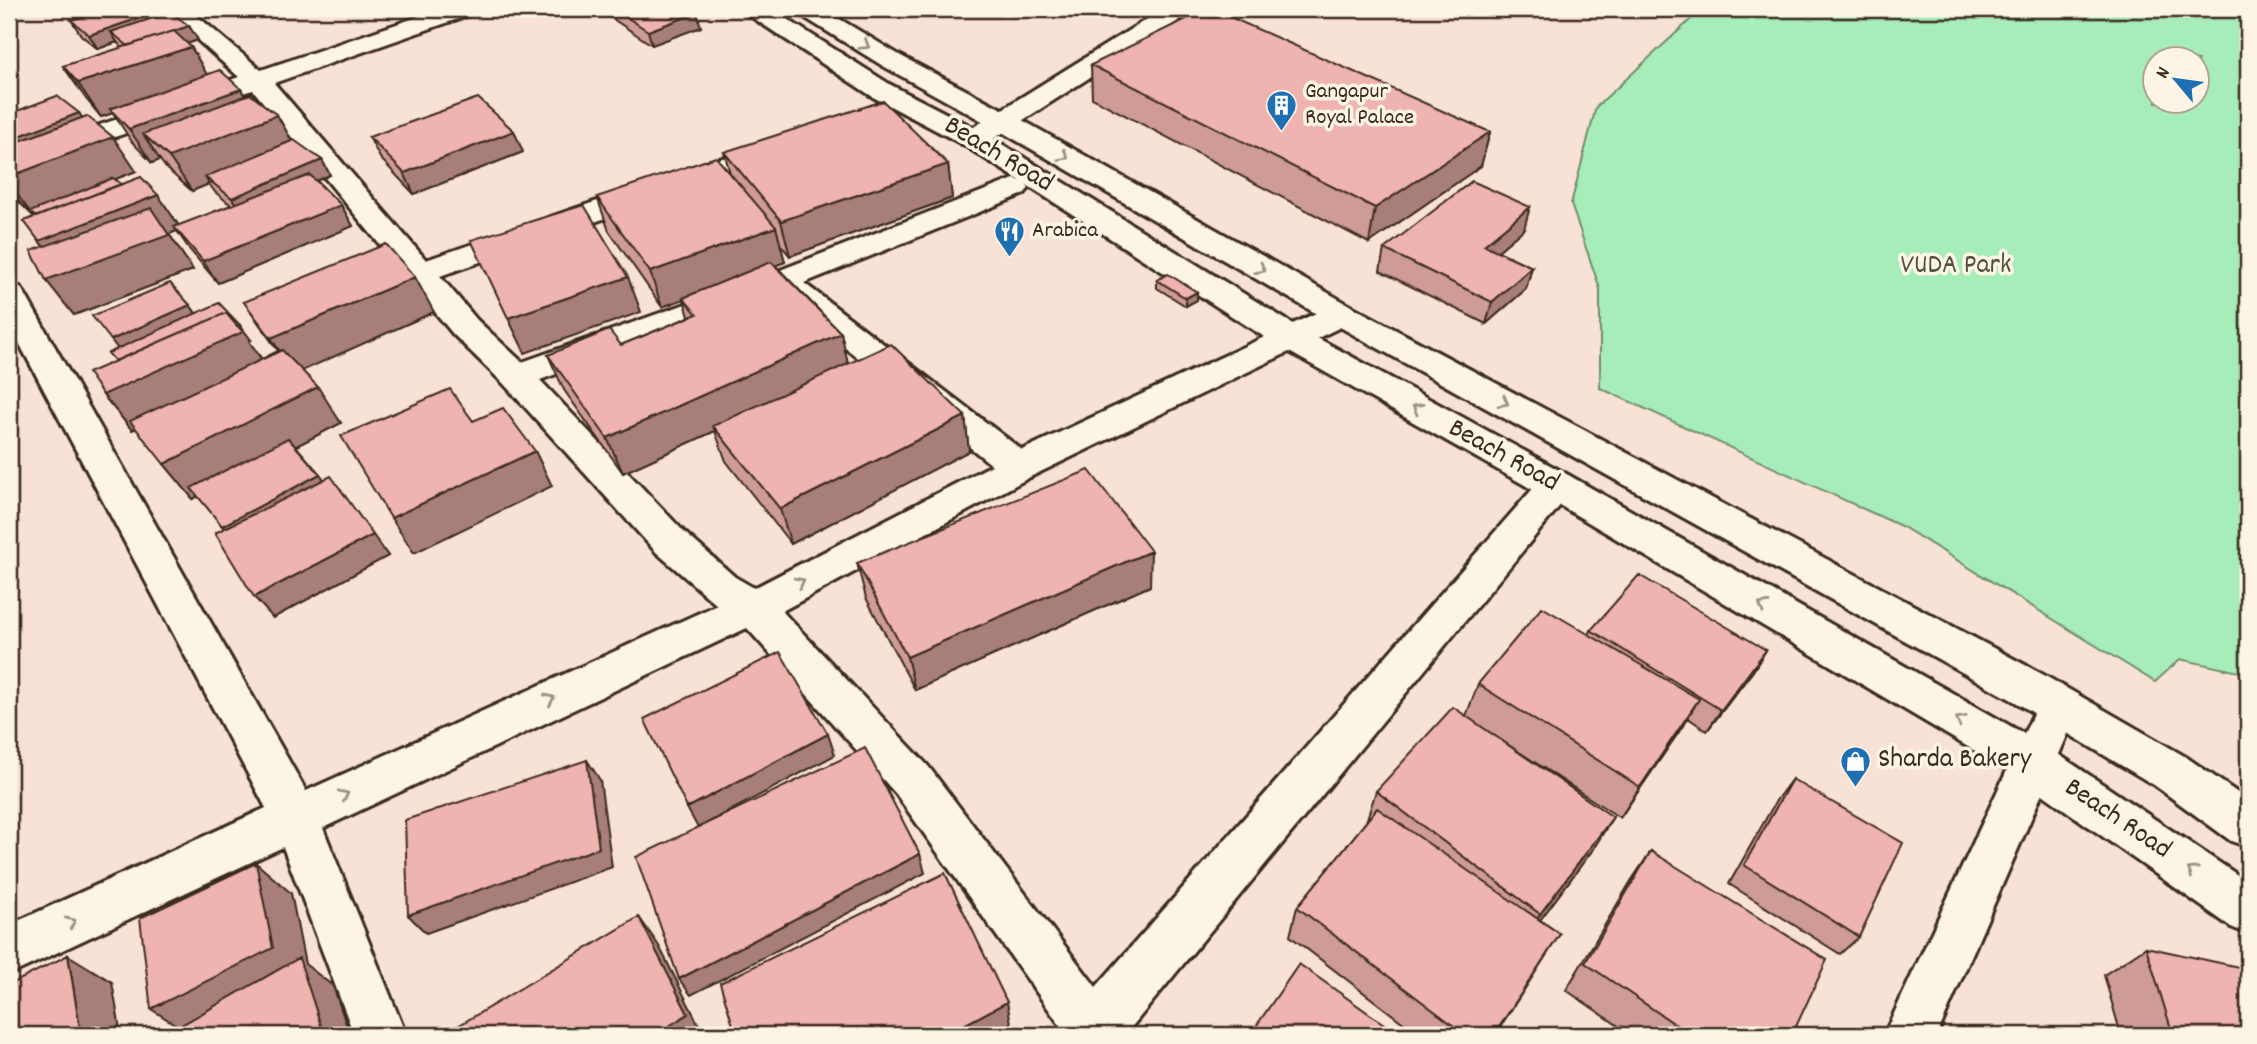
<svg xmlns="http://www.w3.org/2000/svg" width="2257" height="1044" viewBox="0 0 2257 1044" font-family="Dekko,sans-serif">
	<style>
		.green { fill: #a7edb9; stroke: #718c6c; stroke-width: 2; fill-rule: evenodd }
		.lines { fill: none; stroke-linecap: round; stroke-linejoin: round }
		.minor-casing { stroke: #3b2a1e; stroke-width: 6 }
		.major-casing { stroke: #3b2a1e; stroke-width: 6 }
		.minor { fill: #fcf5e5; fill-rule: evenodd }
		.major { fill: #fcf5e5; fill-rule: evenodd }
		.wall { fill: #ce9b96; stroke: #3b2a1e; stroke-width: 2 }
		.shaded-wall { fill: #a77e7a; stroke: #3b2a1e; stroke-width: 2 }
		.building { fill: #efb4af; stroke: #3b2a1e; stroke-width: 2 }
		.oneway { stroke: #9c9082 }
		.labels { text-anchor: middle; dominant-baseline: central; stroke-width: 7; stroke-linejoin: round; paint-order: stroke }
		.far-poi-label { font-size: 23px; fill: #3b2a1e; stroke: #fcf5e5; text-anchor: start }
		.street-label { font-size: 28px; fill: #3b2a1e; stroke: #fcf5e5 }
		.park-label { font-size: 28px; fill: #51513d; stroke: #fcf5e5 }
		.poi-label { font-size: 28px; fill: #3b2a1e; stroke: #fcf5e5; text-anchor: start }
	</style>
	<rect width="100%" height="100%" fill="#f8e2d5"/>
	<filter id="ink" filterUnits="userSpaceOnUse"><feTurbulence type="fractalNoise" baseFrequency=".0143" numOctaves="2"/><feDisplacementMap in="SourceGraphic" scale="14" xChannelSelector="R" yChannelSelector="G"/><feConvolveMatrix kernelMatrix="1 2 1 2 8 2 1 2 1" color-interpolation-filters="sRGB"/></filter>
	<g filter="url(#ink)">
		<path class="green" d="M 1702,9 L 2225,9 L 2248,26 L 2248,674 L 2180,659 L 2155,682 L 1903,527 L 1600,388 L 1600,289 L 1571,204 L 1596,107 ZM 2156,60 L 2198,60 L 2198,102 L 2156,102 Z"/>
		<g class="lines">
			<defs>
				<path id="minor" d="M 163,9 L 189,9 L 261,70 L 441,9 L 476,9 L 472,14 L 274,83 L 426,260 L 766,143 L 776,141 L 786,143 L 790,149 L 786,155 L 440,276 L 477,320 L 522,362 L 770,274 L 1014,179 L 1024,182 L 1029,188 L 1024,194 L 804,283 L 1022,450 L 1329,307 L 1341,304 L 1353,307 L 1357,314 L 1353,321 L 1032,476 L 782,611 L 928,766 L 1096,987 L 1544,476 L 1557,472 L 1570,476 L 1576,486 L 1125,1035 L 1067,1035 L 896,794 L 747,628 L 323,828 L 406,1035 L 354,1035 L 283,847 L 9,975 L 9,925 L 266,808 L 9,324 L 9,284 L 20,287 L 25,294 L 306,791 L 717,605 L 656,552 L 504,384 L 453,334 L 253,90 L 236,95 L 227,93 L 223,87 L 227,81 L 239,77 ZM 777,293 L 992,465 L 754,588 L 735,577 L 684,532 L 540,380 Z
					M 1145,9 L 1174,9 L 1181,16 L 1178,21 L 984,145 L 974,147 L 964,145 L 960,139 L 964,133 L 1152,16 Z
					M 169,102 L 178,104 L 182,110 L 178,116 L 9,172 L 9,155 Z
					M 2058,688 L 2073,693 L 2080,706 L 1937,1035 L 1884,1035 L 2043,693 Z"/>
				<path id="major" d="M 743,9 L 771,9 L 891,85 L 984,133 L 1301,329 L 1570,476 L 2049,748 L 2248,882 L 2248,934 L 2231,927 L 2017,776 L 1544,496 L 1277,345 L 964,145 L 873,97 L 747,14 Z
					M 795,9 L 823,9 L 901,56 L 1015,116 L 1353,307 L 2042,674 L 2186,757 L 2248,800 L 2248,847 L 2231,841 L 2154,785 L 2012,700 L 1329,321 L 995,128 L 883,66 L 799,14 Z"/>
			</defs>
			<use href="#minor" class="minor-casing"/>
			<use href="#major" class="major-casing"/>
			<use href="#minor" class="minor"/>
			<use href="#major" class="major"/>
		</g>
		<path class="wall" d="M 600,9 L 691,9 L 701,27 L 652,45 L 601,11 Z
			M 162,15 L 189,26 L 198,40 L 187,44 L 191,47 L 207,75 L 241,89 L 244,96 L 277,115 L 292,141 L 322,160 L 330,175 L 316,180 L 341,205 L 353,226 L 218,283 L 189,249 L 177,231 L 169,234 L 193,270 L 74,315 L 46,280 L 43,246 L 24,221 L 34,217 L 9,192 L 9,114 L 79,113 L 82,118 L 136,171 L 115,179 L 121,184 L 158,195 L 179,226 L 231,205 L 215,192 L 209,184 L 192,191 L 166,168 L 160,160 L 152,163 L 132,142 L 113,113 L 101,117 L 86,99 L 63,66 L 122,48 L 117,42 L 98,49 L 81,35 L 71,20 Z
			M 1091,65 L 1490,132 L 1481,166 L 1369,243 L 1092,98 Z
			M 369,137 L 523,152 L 414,194 L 380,158 Z
			M 724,152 L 948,164 L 952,198 L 790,256 L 780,244 L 785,262 L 775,265 L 841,333 L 848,364 L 965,416 L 969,451 L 791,544 L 726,461 L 715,431 L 623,473 L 564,390 L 548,355 L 621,345 L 689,317 L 684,299 L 662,307 L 609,231 L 597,197 L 730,173 Z
			M 1524,229 L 1498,251 L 1532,267 L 1526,289 L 1486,324 L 1380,271 L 1384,249 Z
			M 1157,280 L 1197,292 L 1197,300 L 1186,306 L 1157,288 Z
			M 244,302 L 434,312 L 302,370 L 341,423 L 296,446 L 388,556 L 273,618 L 224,528 L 198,496 L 193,499 L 136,428 L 132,430 L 103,395 L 115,361 L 118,349 L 190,305 L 196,313 L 251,340 L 249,341 L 262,359 L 278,351 Z
			M 857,563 L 1150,586 L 915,690 L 866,598 Z
			M 1591,630 L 1766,650 L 1753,671 L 1707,731 L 1688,718 L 1620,818 L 1493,735 L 1594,848 L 1540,920 L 1560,934 L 1495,1035 L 1419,1035 L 1290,936 L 1297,907 L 1366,822 L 1376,791 L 1466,716 L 1478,684 L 1589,635 Z
			M 1792,779 L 1859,937 L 1840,954 L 1729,884 L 1777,799 Z
			M 1651,851 L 1792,1035 L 1613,1035 L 1620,1027 L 1566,990 L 1631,881 Z
			M 2146,947 L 2248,1035 L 2121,1035 L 2104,975 Z"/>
		<path class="shaded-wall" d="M 160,11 L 168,25 L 111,32 L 117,42 L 98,49 L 89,35 Z
			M 697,13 L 701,27 L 652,45 L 648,31 Z
			M 189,26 L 198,40 L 138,61 L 129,47 Z
			M 191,47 L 210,80 L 110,109 L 113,113 L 101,117 L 78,83 Z
			M 241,89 L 259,122 L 277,115 L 296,148 L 205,177 L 209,184 L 192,191 L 169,157 L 143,134 L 160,160 L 152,163 L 129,129 Z
			M 79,113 L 89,128 L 9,153 L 9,140 Z
			M 514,131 L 523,152 L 414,194 L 404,173 Z
			M 1490,132 L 1481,166 L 1369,243 L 1375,208 Z
			M 113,137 L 136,171 L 31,213 L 9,184 L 9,177 Z
			M 322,160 L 330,175 L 241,213 L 232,198 Z
			M 948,164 L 952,198 L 790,256 L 781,221 Z
			M 158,195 L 181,229 L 169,234 L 193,270 L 74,315 L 46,280 L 64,273 L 39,241 Z
			M 341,205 L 353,226 L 218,283 L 203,261 Z
			M 1530,207 L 1524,229 L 1479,267 L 1484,245 Z
			M 776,227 L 785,262 L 662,307 L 650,272 Z
			M 1532,267 L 1526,289 L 1486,324 L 1492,302 Z
			M 415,277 L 434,312 L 295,374 L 271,338 Z
			M 628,277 L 641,312 L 525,353 L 508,318 Z
			M 1197,292 L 1197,300 L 1186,306 L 1186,298 Z
			M 190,305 L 201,321 L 123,356 L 111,340 Z
			M 240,325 L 251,340 L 249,341 L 267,368 L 132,430 L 103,395 Z
			M 841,333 L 849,368 L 713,426 L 715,431 L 623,473 L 607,438 Z
			M 318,387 L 341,423 L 193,499 L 164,464 Z
			M 965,416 L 969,451 L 791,544 L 780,509 Z
			M 535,451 L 552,486 L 414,553 L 391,518 Z
			M 320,474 L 331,489 L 234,541 L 222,526 Z
			M 373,535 L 388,556 L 273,618 L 254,597 Z
			M 1151,551 L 1150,586 L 915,690 L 907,657 Z
			M 1766,650 L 1753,671 L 1707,731 L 1721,710 Z
			M 1699,699 L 1679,732 L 1620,818 L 1640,787 Z
			M 828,734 L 835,755 L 698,828 L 687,808 Z
			M 587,760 L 600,780 L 612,867 L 426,933 L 408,915 Z
			M 1613,817 L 1594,848 L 1523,943 L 1540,914 Z
			M 920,854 L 925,873 L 691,995 L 679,979 Z
			M 256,863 L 291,893 L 305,964 L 333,986 L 350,1035 L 192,1035 L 151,1009 Z
			M 639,917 L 659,946 L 704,1035 L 655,1035 Z
			M 68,955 L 112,982 L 121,1035 L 81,1035 Z
			M 1007,1002 L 1012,1028 L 1000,1035 L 945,1035 Z"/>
		<path class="building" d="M 107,9 L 157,9 L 160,11 L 89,35 L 71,20 Z
			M 614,9 L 691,9 L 697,13 L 648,31 Z
			M 1207,9 L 1212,9 L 1490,132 L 1375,208 L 1091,65 Z
			M 171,12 L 189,26 L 128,46 L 111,32 Z
			M 174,31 L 191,47 L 78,83 L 63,66 Z
			M 220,70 L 241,89 L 129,129 L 110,109 Z
			M 250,94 L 277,115 L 169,157 L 143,134 Z
			M 57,96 L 79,113 L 9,140 L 9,114 Z
			M 478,98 L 514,131 L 404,173 L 369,137 Z
			M 883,101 L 948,164 L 781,221 L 724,152 Z
			M 87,116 L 113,137 L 9,177 L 9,145 Z
			M 294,140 L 322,160 L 232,198 L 205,177 Z
			M 716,157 L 776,227 L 650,272 L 597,197 Z
			M 310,175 L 341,205 L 203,261 L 174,227 Z
			M 141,177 L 158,195 L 39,241 L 24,221 Z
			M 113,178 L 121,184 L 36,217 L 30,212 Z
			M 1472,181 L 1530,207 L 1484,245 L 1532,267 L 1492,302 L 1384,249 Z
			M 584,205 L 628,277 L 508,318 L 471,240 Z
			M 151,208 L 169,235 L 46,280 L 31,251 Z
			M 386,244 L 415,277 L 271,338 L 244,302 Z
			M 771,262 L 841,333 L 607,438 L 548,355 L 609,330 L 621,345 L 697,314 L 683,298 Z
			M 1168,274 L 1197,292 L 1186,298 L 1157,280 Z
			M 170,283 L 190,305 L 111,340 L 92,316 Z
			M 219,303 L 240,325 L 237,326 L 226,313 L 115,361 L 108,353 Z
			M 226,313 L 243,332 L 103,395 L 88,373 Z
			M 891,344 L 965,416 L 780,509 L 713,426 Z
			M 282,350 L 318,387 L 164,464 L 130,421 Z
			M 450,389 L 473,421 L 503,408 L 535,451 L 391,518 L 341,436 Z
			M 288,438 L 320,474 L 222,526 L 191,488 Z
			M 1089,470 L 1151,551 L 907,657 L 857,563 Z
			M 331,476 L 373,535 L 254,597 L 215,533 Z
			M 1639,575 L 1766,650 L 1721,710 L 1591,630 Z
			M 1542,607 L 1699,699 L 1640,787 L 1478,684 Z
			M 780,652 L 828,734 L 687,808 L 644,719 Z
			M 1453,707 L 1613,817 L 1540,914 L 1376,791 Z
			M 865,748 L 920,854 L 679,979 L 636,857 Z
			M 587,760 L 599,848 L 408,915 L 405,820 Z
			M 1792,779 L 1903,843 L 1859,937 L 1744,865 Z
			M 1377,808 L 1560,934 L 1494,1035 L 1466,1035 L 1297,907 Z
			M 1651,851 L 1827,960 L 1792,1035 L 1691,1035 L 1585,963 Z
			M 256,863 L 273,948 L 151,1009 L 140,918 Z
			M 945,873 L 1007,1002 L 945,1035 L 736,1035 L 720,983 Z
			M 639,917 L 688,1014 L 655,1035 L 443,1035 Z
			M 2146,947 L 2248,969 L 2248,1035 L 2173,1035 Z
			M 68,955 L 81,1035 L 9,1035 L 9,985 Z
			M 299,958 L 324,1035 L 164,1035 Z
			M 1299,964 L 1388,1027 L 1383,1035 L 1250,1035 Z
			M 1621,1026 L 1635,1035 L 1616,1035 Z"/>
		<defs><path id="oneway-chevron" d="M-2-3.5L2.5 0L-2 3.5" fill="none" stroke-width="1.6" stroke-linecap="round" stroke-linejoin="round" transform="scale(1.75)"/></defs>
		<g class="oneway">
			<use href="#oneway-chevron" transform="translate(865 45) rotate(32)"/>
			<use href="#oneway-chevron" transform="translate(1064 156) rotate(30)"/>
			<use href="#oneway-chevron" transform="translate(1261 269) rotate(30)"/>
			<use href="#oneway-chevron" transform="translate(1504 402) rotate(28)"/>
			<use href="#oneway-chevron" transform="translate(1417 408) rotate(-151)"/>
			<use href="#oneway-chevron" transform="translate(800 582) rotate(-28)"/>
			<use href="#oneway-chevron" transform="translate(1763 606) rotate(-150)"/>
			<use href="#oneway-chevron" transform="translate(550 699) rotate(-25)"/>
			<use href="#oneway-chevron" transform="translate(1960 720) rotate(-150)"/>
			<use href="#oneway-chevron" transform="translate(344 795) rotate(-25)"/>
			<use href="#oneway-chevron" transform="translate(2192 871) rotate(-146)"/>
			<use href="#oneway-chevron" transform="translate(71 922) rotate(-25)"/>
		</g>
	</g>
	<defs>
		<symbol id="building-pin" viewBox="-11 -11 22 30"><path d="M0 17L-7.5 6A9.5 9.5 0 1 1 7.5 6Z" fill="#1f6fb2" stroke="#fcf5e5"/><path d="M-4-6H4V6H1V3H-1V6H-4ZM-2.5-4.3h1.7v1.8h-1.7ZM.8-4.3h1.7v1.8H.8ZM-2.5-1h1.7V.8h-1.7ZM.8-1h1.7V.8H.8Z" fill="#fff"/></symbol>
		<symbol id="restaurant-pin" viewBox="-11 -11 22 30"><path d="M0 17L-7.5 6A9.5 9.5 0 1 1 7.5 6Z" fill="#1f6fb2" stroke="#fcf5e5"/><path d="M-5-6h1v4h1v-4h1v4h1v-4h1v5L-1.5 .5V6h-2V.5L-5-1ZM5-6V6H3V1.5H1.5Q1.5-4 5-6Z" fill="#fff"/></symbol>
		<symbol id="shop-pin" viewBox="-11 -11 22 30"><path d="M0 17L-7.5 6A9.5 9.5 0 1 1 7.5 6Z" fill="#1f6fb2" stroke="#fcf5e5"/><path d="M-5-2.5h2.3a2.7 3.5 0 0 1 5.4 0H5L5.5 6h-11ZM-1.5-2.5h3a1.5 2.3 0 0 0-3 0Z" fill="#fff"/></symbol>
	</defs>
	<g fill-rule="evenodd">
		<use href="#building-pin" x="1264" y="88" width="35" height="47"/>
		<use href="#restaurant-pin" x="992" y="214" width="35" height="47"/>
		<use href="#shop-pin" x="1838" y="744" width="35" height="47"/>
	</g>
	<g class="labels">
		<g class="far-poi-label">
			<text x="1305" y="92">Gangapur<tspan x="1305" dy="26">Royal Palace</tspan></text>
			<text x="1032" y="231">Arabica</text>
		</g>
		<g class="street-label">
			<text transform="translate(998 156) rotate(31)">Beach Road</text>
			<text transform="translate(1503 457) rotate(29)">Beach Road</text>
			<text transform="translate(2117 820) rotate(34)">Beach Road</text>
		</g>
		<g class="park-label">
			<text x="1956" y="267">VUDA Park</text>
		</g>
		<g class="poi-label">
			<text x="1878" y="761">Sharda Bakery</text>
		</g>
	</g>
	<rect width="2257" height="1044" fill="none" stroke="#fcf5e5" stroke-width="35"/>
	<rect x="18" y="18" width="2222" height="1009" fill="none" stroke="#3b2a1e" stroke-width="2.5" filter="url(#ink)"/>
	<g transform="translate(2176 80) rotate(299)"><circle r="33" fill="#fcf5e5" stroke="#afa495" stroke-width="2"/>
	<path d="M0-5L12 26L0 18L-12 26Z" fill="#1f6fb2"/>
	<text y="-10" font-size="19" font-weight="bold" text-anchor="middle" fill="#3b2a1e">N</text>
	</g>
</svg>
